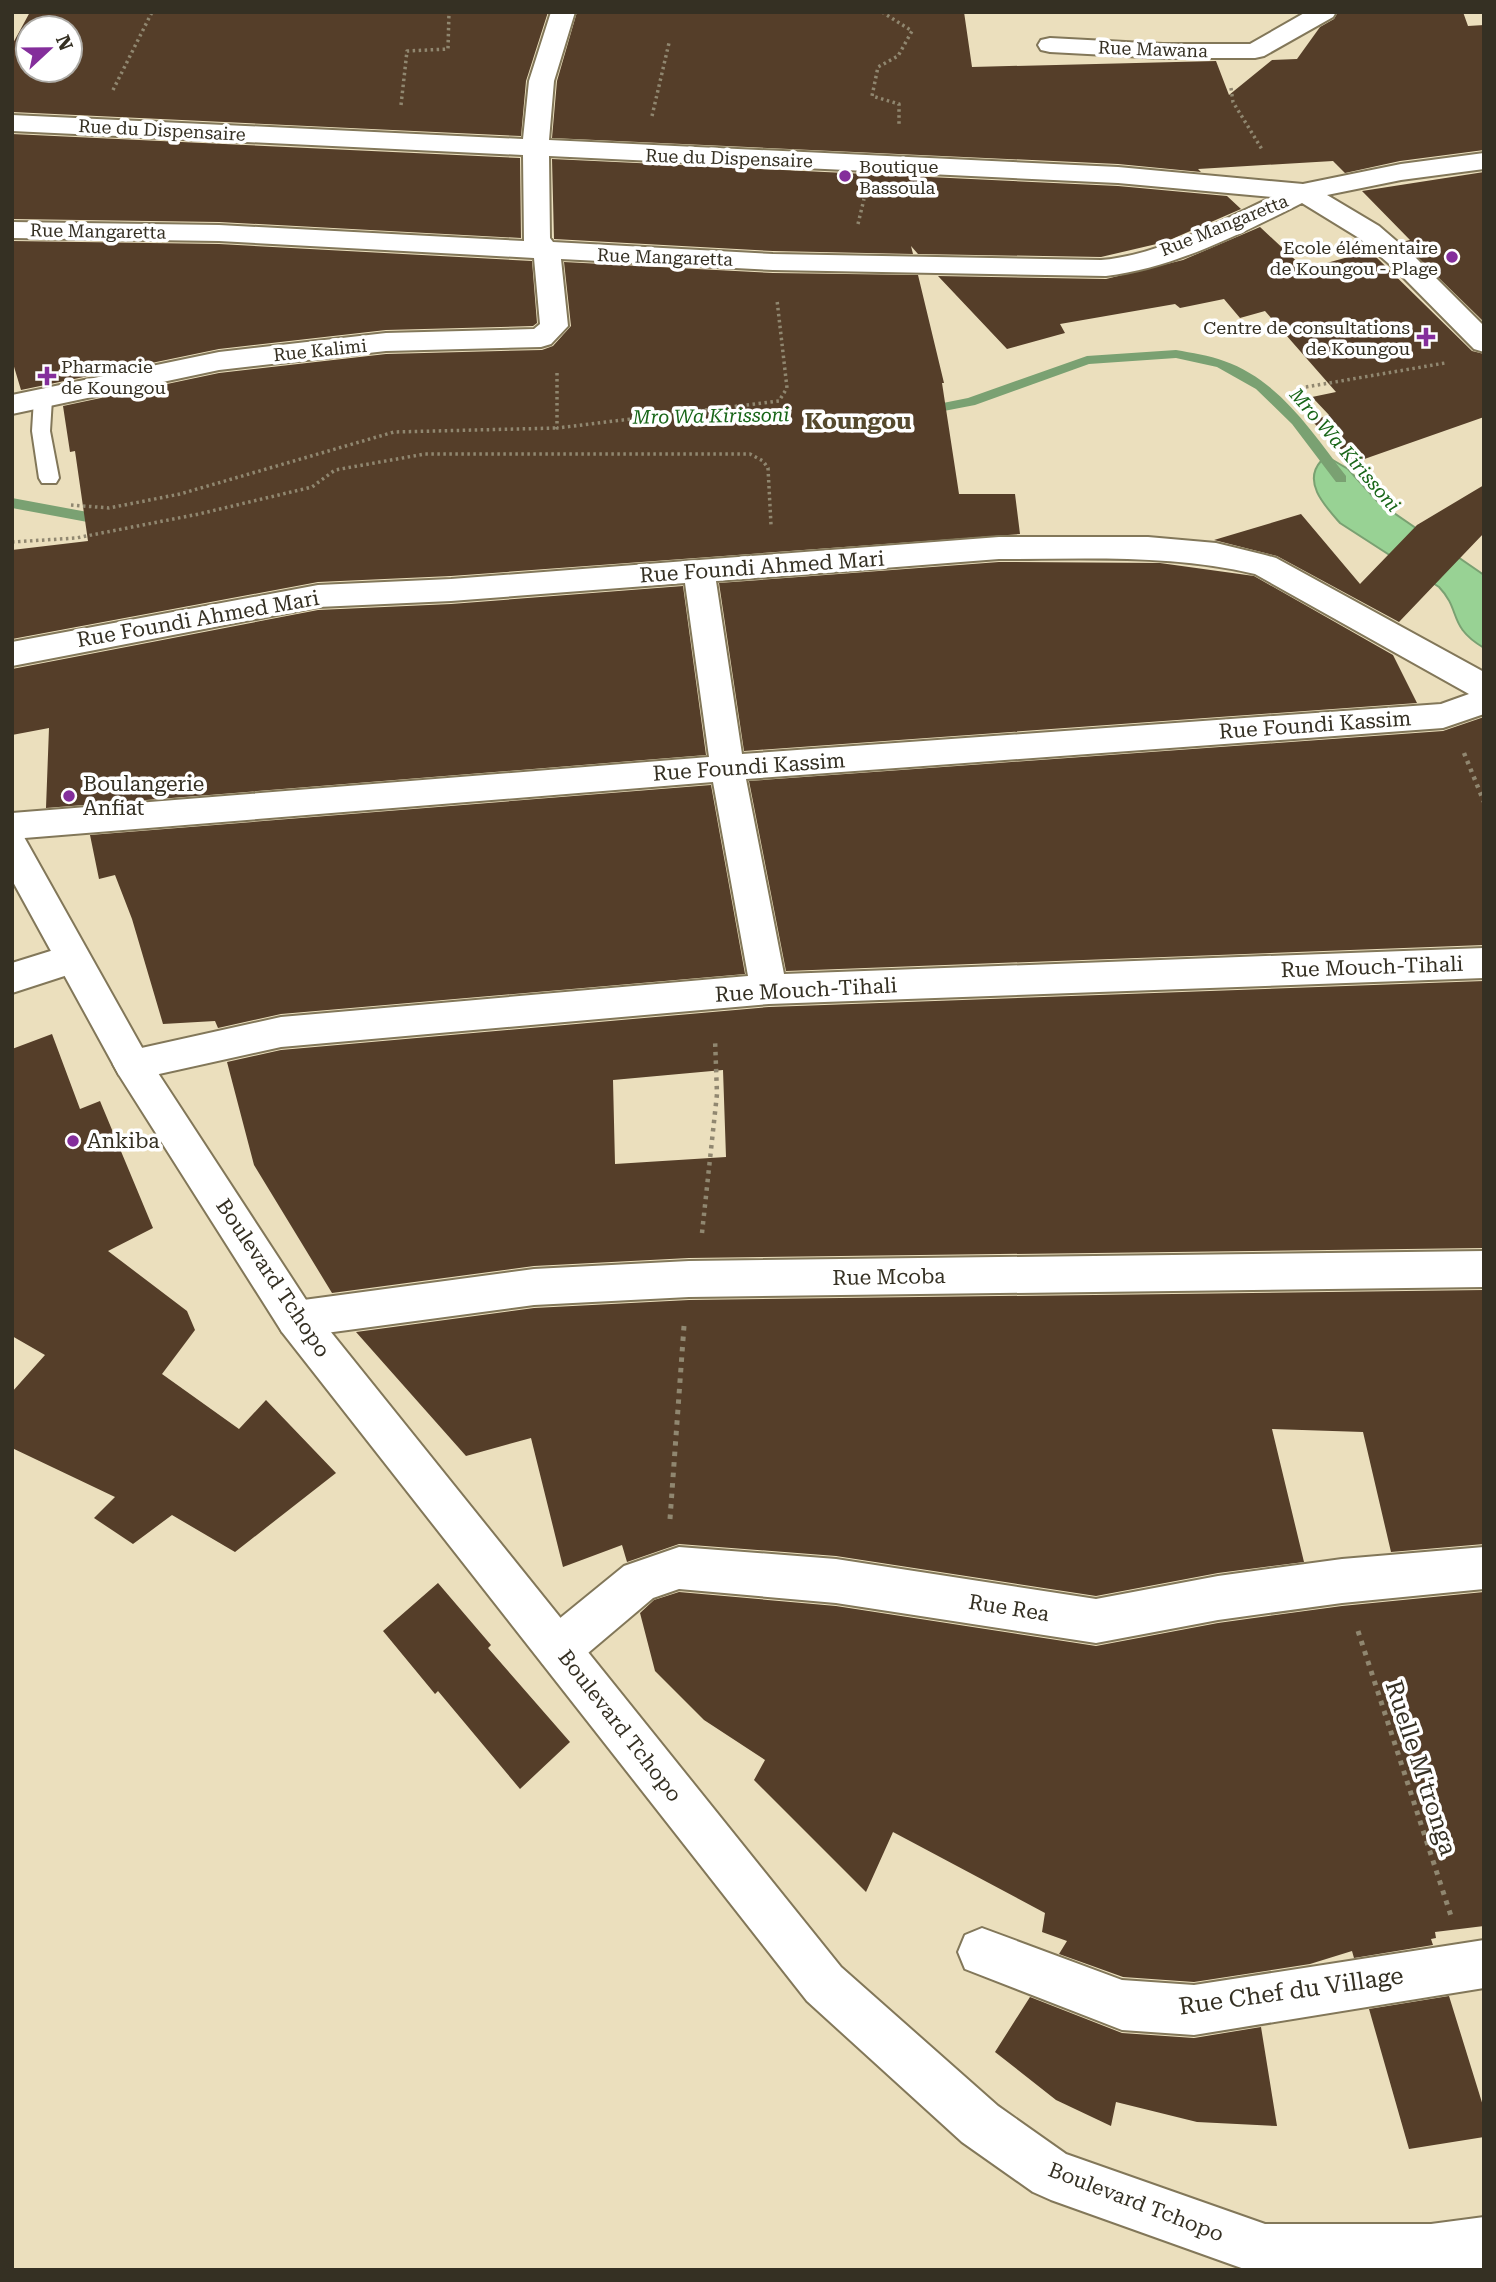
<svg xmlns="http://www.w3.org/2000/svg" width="1496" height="2282" viewBox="0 0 1496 2282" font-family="'Roboto Serif',serif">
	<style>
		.water { fill: #98d294; stroke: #7aa172; stroke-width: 2 }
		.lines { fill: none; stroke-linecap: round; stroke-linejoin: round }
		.stream { fill: #7aa172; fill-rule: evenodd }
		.building { fill: #553e29; fill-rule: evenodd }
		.lane-casing { stroke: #827759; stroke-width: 4 }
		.street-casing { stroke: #827759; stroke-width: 4 }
		.primary-casing { stroke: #827759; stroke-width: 4 }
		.path-far2 { stroke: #908770; stroke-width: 3.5; stroke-dasharray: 2.5 3.5; stroke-linecap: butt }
		.path-far1 { stroke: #908770; stroke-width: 4.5; stroke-dasharray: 3.5 5; stroke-linecap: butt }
		.path { stroke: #908770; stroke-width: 5; stroke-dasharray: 4.5 6; stroke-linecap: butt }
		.lane { fill: #fff; fill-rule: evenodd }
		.street { fill: #fff; fill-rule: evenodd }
		.primary { fill: #fff; fill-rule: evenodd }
		.poi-dot { fill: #842e9b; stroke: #fff; stroke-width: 2.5 }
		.labels { text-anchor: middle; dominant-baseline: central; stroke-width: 7; stroke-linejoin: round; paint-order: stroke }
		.far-street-label { font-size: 18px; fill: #353023; stroke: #fff }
		.far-poi-label { font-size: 18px; fill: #353023; stroke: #fff; text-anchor: start }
		.far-water-label { font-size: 19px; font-style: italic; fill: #186618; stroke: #fff }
		.street-label { font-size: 21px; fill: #353023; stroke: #fff }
		.poi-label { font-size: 21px; fill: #353023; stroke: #fff; text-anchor: start }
		.far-district-label { font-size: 23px; font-weight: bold; fill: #554a2d; stroke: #fff }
		.near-street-label { font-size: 24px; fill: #353023; stroke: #fff }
	</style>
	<rect width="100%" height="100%" fill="#ebdfbd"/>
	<path class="water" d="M 1331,459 L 1348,469 L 1378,502 L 1484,575 L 1484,648 C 1447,626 1462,611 1439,587 L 1340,523 C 1325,506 1302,482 1321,461 Z"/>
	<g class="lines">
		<path class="stream" d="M 1176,350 C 1192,353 1209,355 1224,361 C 1279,380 1312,432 1346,476 L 1346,482 L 1336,482 L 1292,424 L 1256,389 L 1217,367 L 1176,358 L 1089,364 L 975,405 L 923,415 L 916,411 L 923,407 L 968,398 L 1087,356 Z
			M 12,498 L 109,516 L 116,521 L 109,526 L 12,508 Z"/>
	</g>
	<path class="building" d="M 30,12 L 548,12 L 526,81 L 521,136 L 12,112 L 12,45 ZM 28,28 L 70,28 L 70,70 L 28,70 Z
		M 577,12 L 964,12 L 972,67 L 1216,61 L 1229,95 L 1272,60 L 1297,59 L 1320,27 L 1334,19 L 1338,12 L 1463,12 L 1468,26 L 1484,25 L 1484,150 L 1400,161 L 1345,173 L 1333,161 L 1198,169 L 1201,172 L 1118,164 L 552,138 L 557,81 Z
		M 12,134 L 520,158 L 521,238 L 219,222 L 12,219 Z
		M 552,159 L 1118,186 L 1227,196 L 1241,209 L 1165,242 L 1101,257 L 918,254 L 911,246 L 913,254 L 773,251 L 554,239 Z
		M 1484,172 L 1484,322 L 1402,242 L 1410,240 L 1362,191 Z
		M 1260,227 L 1305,269 L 1370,251 L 1472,351 L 1484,354 L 1484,417 L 1353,463 L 1312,421 L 1329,415 L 1312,397 L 1336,392 L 1265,311 L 1240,318 L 1224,299 L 1180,308 L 1175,304 L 1060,324 L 1065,333 L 1007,349 L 938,276 L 1106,279 L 1183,260 Z
		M 12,241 L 219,244 L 532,261 L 537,323 L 533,326 L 386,330 L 219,349 L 21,390 L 12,360 Z
		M 564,262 L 773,273 L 918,275 L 944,383 L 942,383 L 959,494 L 1015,494 L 1020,534 L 451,576 L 318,582 L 12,639 L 12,550 L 88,541 L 75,451 L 70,452 L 63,406 L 219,373 L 386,354 L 542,350 L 553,346 L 571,326 Z
		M 1484,485 L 1484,533 L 1399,622 L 1277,556 L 1214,540 L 1301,514 L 1360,584 L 1417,525 Z
		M 999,562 L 1160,563 L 1254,576 L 1393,655 L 1417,703 L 744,751 L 719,583 Z
		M 683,586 L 706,755 L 46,808 L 49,728 L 12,735 L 12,669 L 318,610 L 451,604 Z
		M 1484,717 L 1484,945 L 786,971 L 749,781 L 1443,731 Z
		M 711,785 L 745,974 L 281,1014 L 218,1028 L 215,1021 L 163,1024 L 132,919 L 115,875 L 99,879 L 90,835 Z
		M 1484,981 L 1484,1248 L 689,1258 L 534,1266 L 332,1293 L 254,1165 L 227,1062 L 281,1050 L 769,1007 ZM 723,1070 L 726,1157 L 615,1164 L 613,1080 Z
		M 52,1034 L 80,1109 L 100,1101 L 153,1228 L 108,1251 L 187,1311 L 195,1330 L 162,1374 L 239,1429 L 266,1400 L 336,1473 L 235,1552 L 172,1515 L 133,1544 L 94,1518 L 115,1497 L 12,1448 L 12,1392 L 45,1355 L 12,1336 L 12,1049 Z
		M 1484,1290 L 1484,1544 L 1391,1552 L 1363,1432 L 1272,1429 L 1304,1562 L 1218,1573 L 1096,1596 L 836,1556 L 679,1544 L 627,1562 L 622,1545 L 563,1567 L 531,1438 L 466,1456 L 356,1332 L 534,1308 L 689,1300 Z
		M 438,1583 L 491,1645 L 488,1648 L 570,1742 L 520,1789 L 438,1691 L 435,1694 L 383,1631 Z
		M 679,1592 L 836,1606 L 1096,1646 L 1218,1623 L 1342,1606 L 1484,1592 L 1484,1926 L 1435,1932 L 1436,1938 L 1431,1939 L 1433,1945 L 1354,1958 L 1352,1951 L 1310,1964 L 1194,1982 L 1123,1977 L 1059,1954 L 1067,1941 L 1042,1932 L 1045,1913 L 893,1832 L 866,1892 L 754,1780 L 765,1760 L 704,1720 L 655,1671 L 640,1613 L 654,1600 Z
		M 1449,1996 L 1484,2109 L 1484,2137 L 1409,2149 L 1369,2009 Z
		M 1030,1997 L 1122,2033 L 1194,2038 L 1261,2027 L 1277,2126 L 1197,2122 L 1116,2102 L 1111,2126 L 1056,2100 L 995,2052 Z"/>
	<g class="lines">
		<defs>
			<path id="lane" d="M 43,393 L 52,399 L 50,431 L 59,478 L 56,483 L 42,483 L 39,478 L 32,431 L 34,399 Z"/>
			<path id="street" d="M 551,12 L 575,12 L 554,81 L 549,140 L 1118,167 L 1303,184 L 1401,164 L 1484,153 L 1484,169 L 1401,180 L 1327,195 L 1379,226 L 1415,257 L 1484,326 L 1484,352 L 1474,349 L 1395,269 L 1359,238 L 1302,203 C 1242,233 1174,268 1106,276 L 773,270 L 561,259 L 568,326 L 551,344 L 541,347 L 386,351 L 219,370 L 12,414 L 12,395 L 219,352 L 386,333 L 534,329 L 540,324 L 534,258 L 219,241 L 12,238 L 12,222 L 219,225 L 524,241 L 523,155 L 12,131 L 12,115 L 523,139 L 529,81 ZM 549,156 L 1118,183 L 1272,197 C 1221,221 1157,256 1101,260 L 773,254 L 553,242 L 550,238 Z
				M 1306,12 L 1336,12 L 1333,17 L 1264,56 L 1255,58 L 1163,58 L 1050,52 L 1041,50 L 1038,45 L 1041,40 L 1050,38 L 1163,44 L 1250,44 Z
				M 999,537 L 1148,537 L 1216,543 L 1265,555 L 1276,558 L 1484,672 L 1484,714 L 1443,728 L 746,779 L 784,974 L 1484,948 L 1484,978 L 769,1004 L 281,1047 L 132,1080 L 119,1075 L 113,1064 L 119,1053 L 281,1017 L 748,976 L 713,782 L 12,839 L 12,813 L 709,757 L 685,583 L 451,601 L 318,607 L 12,666 L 12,642 L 318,585 L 451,579 ZM 999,559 C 1085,559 1171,554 1255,574 L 1469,694 L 1441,704 L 742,754 L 716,581 Z
				M 73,944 L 86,949 L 91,959 L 86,969 L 12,993 L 12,963 Z
				M 1484,1251 L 1484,1287 L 689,1297 L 534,1305 L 296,1337 L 282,1332 L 276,1319 L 282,1306 L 296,1301 L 534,1269 L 689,1261 Z
				M 679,1547 L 836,1559 L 1096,1599 L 1218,1576 L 1342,1559 L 1484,1547 L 1484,1589 L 1342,1603 L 1218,1620 L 1096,1643 L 836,1603 L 679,1589 L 653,1598 L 575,1664 L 559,1670 L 543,1664 L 537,1648 L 543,1632 L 624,1566 Z
				M 982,1928 L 1122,1980 L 1194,1985 L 1484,1940 L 1484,1988 L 1194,2035 L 1122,2030 L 965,1969 L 958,1952 L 965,1935 Z"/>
			<path id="primary" d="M 12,834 L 24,837 L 145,1053 L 310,1306 L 841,1967 L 998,2106 L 1066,2154 L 1265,2224 L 1431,2224 L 1484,2217 L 1484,2269 L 1247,2270 L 1051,2200 L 1033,2192 L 962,2142 L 807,2001 L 282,1332 L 119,1075 L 12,880 Z"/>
		</defs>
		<use href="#lane" class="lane-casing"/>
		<use href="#street" class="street-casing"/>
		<use href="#primary" class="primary-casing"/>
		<path class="path-far2" d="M 882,12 L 912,31 L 898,56 L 878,67 L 872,96 L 899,104 L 899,126
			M 1231,88 L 1233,102 L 1263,151
			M 113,90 L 152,12
			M 401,105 L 407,51 L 448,49 L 449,12
			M 652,116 L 669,43
			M 858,224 L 864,199
			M 557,373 L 557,428 L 779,401 L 787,388 L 777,300
			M 1300,388 L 1445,363
			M 71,505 L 109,508 L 180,494 L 394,432 L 557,428
			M 12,542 L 76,538 L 199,514 L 312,487 L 335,470 L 425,454 L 750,454 L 763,461 L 768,468 L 771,525"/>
		<path class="path-far1" d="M 1464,753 L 1484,802
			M 702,1233 L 717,1094 L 715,1039"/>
		<path class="path" d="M 670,1519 L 684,1326
			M 1358,1631 L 1451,1916"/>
		<use href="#lane" class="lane"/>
		<use href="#street" class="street"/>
		<use href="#primary" class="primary"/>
	</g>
	<g class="poi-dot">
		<circle cx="845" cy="176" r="7"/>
		<circle cx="1452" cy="257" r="7"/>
		<path d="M1422.5 326.5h7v7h7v7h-7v7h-7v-7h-7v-7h7z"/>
		<path d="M43.5 365.5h7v7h7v7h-7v7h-7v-7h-7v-7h7z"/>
		<circle cx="69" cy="796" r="7"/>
		<circle cx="73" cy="1141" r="7"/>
	</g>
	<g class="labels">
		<g class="far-street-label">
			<text transform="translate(1153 49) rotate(2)">Rue Mawana</text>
			<text transform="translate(162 130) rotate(3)">Rue du Dispensaire</text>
			<text transform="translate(729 158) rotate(2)">Rue du Dispensaire</text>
			<text transform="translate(1224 225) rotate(-22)">Rue Mangaretta</text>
			<text transform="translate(98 231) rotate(1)">Rue Mangaretta</text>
			<text transform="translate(665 257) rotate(2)">Rue Mangaretta</text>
			<text transform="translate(320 350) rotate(-6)">Rue Kalimi</text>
		</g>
		<g class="far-poi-label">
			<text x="859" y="166">Boutique<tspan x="859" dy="21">Bassoula</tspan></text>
			<text x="1438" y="247" text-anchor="end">Ecole élémentaire<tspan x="1438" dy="21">de Koungou - Plage</tspan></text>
			<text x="1410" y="327" text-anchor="end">Centre de consultations<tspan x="1410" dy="21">de Koungou</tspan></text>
			<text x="61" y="366">Pharmacie<tspan x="61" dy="21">de Koungou</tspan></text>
		</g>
		<g class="far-water-label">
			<text transform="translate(711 416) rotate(-1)">Mro Wa Kirissoni</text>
			<text transform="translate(1345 450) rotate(49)">Mro Wa Kirissoni</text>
		</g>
		<g class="street-label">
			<text transform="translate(762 567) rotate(-4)">Rue Foundi Ahmed Mari</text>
			<text transform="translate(198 619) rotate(-10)">Rue Foundi Ahmed Mari</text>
			<text transform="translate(1315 725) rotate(-4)">Rue Foundi Kassim</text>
			<text transform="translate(749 767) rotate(-4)">Rue Foundi Kassim</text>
			<text transform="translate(1372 967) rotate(-2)">Rue Mouch-Tihali</text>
			<text transform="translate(806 990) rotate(-3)">Rue Mouch-Tihali</text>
			<text transform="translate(889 1277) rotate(-1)">Rue Mcoba</text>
			<text transform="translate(273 1278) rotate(56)">Boulevard Tchopo</text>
			<text transform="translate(1009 1608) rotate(9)">Rue Rea</text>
			<text transform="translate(620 1726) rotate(52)">Boulevard Tchopo</text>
			<text transform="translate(1136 2202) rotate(21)">Boulevard Tchopo</text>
		</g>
		<g class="poi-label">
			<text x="83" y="784">Boulangerie<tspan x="83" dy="24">Anfiat</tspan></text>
			<text x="87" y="1141">Ankiba</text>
		</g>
		<g class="far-district-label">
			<text x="858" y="421">Koungou</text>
		</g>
		<g class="near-street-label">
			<text transform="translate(1421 1768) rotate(72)">Ruelle M'tronga</text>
			<text transform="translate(1291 1991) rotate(-8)">Rue Chef du Village</text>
		</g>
	</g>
	<rect width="1496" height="2282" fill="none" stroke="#353023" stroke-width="28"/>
	<g transform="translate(49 49) rotate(68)"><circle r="33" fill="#ffffff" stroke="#aeaca7" stroke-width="2"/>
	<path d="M0-5L12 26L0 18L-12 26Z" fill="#842e9b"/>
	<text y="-10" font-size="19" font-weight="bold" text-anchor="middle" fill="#353023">N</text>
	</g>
</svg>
